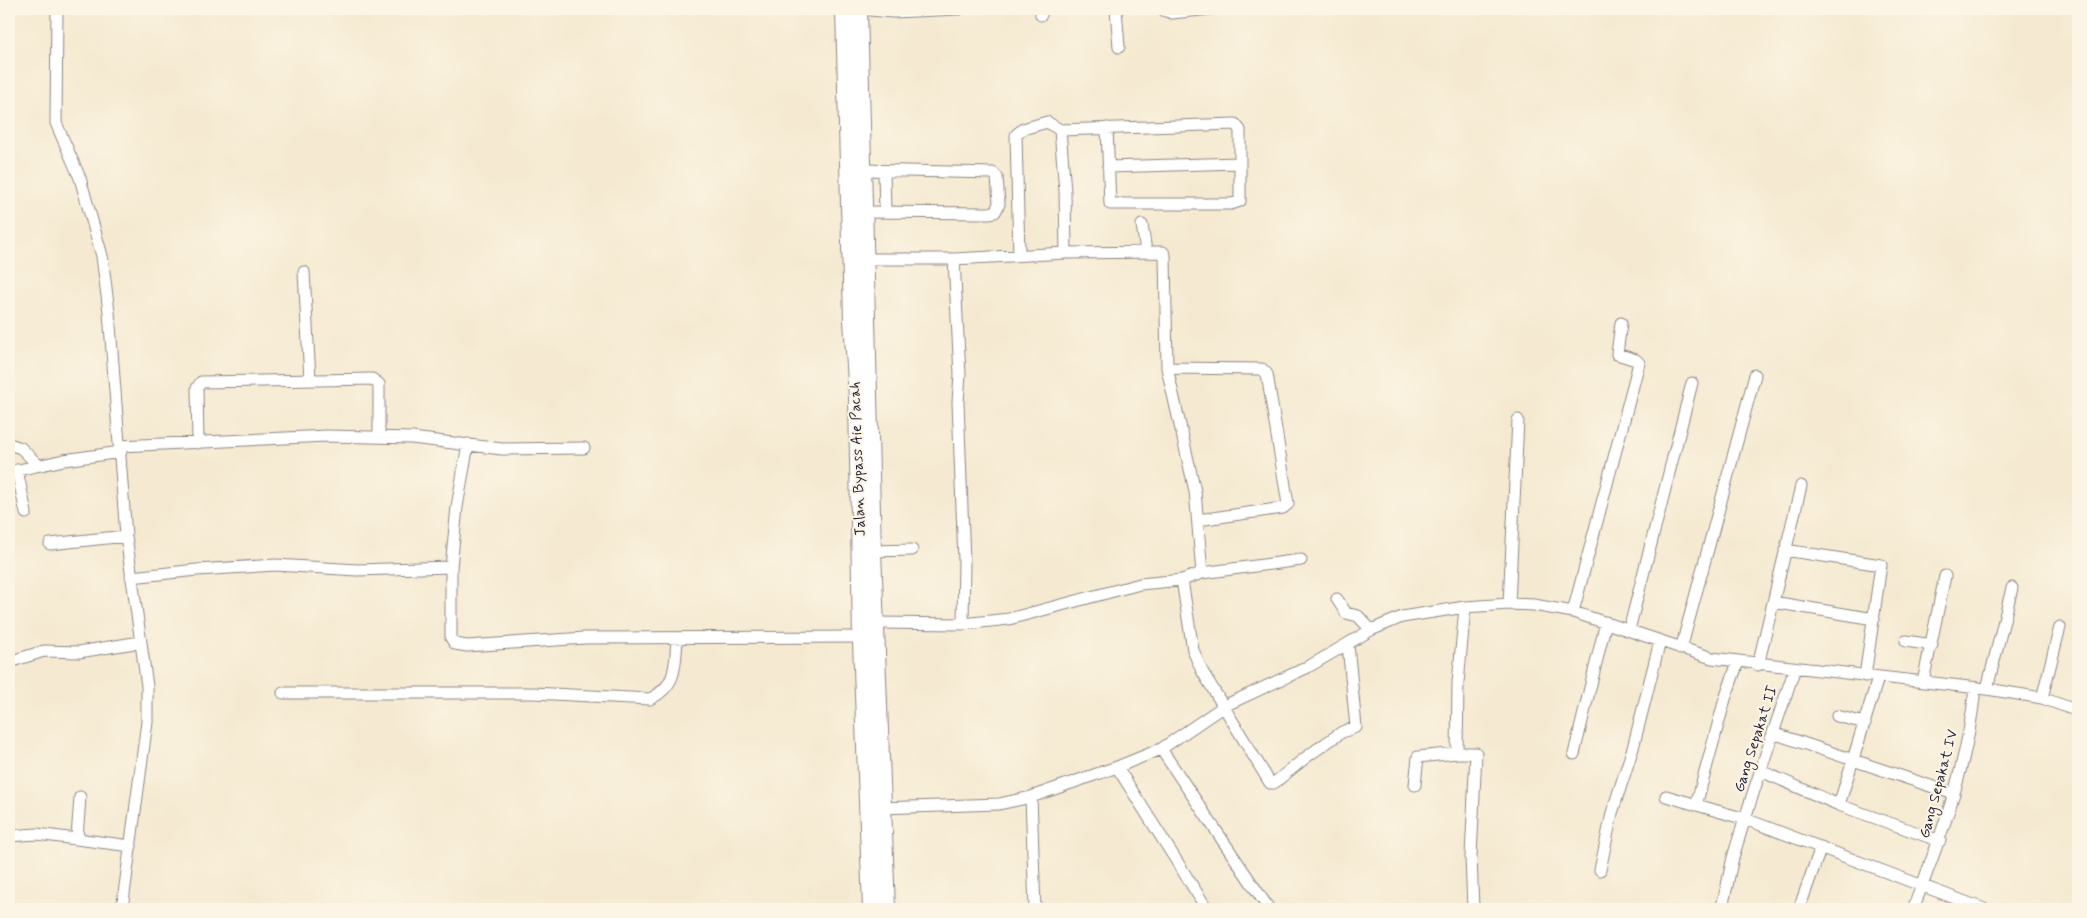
<svg xmlns="http://www.w3.org/2000/svg" width="2087" height="918" viewBox="0 0 2087 918" font-family="Mynerve,sans-serif">
	<style>
		.lines { fill: none; stroke-linecap: round; stroke-linejoin: round }
		.minor-casing { stroke: #8c8686; stroke-width: 13 }
		.highway-casing { stroke: #8c8686; stroke-width: 18 }
		.minor { stroke: #fff; stroke-width: 11 }
		.highway { stroke: #fff; stroke-width: 16 }
		.labels { text-anchor: middle; dominant-baseline: central; stroke-width: 4; stroke-linejoin: round; paint-order: stroke }
		.street-label { font-size: 15px; fill: #22223b; stroke: #fcf5e5 }
	</style>
	<rect width="100%" height="100%" fill="#fcf5e5"/>
	<filter id="ink" filterUnits="userSpaceOnUse"><feTurbulence type="fractalNoise" baseFrequency=".02" numOctaves="2"/><feDisplacementMap in="SourceGraphic" scale="10" xChannelSelector="R" yChannelSelector="G"/><feConvolveMatrix kernelMatrix="1 2 1 2 8 2 1 2 1" color-interpolation-filters="sRGB"/></filter>
	<filter id="wash" filterUnits="userSpaceOnUse"><feTurbulence type="fractalNoise" baseFrequency=".0096" numOctaves="4" result="noise"/><feDisplacementMap in="SourceGraphic" scale="20" xChannelSelector="R" yChannelSelector="G"/><feGaussianBlur stdDeviation="1.12" result="paint"/><feColorMatrix in="noise" values="0 0 0 0 0 0 0 0 0 0 0 0 0 0 0 0 0 1.4 0 .05"/><feComposite in="paint" operator="in"/></filter>
	<g filter="url(#wash)">
		<rect width="100%" height="100%" fill="#f5ead1"/>
	</g>
	<g filter="url(#ink)">
		<g class="lines">
			<defs>
				<path id="minor" d="M 57,9 L 56,123 L 80,178 L 102,256 L 109,312 L 126,536 L 147,686 L 147,722 L 122,909
					M 859,9 L 893,12 L 959,9
					M 1041,9 L 1041,15
					M 1116,9 L 1119,47
					M 1160,9 L 1172,13 L 1210,9
					M 1108,167 L 1239,163
					M 863,170 L 993,173 L 997,177 L 999,204 L 995,212 L 989,213 L 864,212
					M 884,171 L 885,212
					M 1142,225 L 1146,251
					M 1066,253 L 1065,191 L 1060,130 L 1235,124 L 1240,130 L 1240,201 L 1231,204 L 1110,204 L 1107,128
					M 1019,255 L 1016,135 L 1023,129 L 1047,122 L 1060,130
					M 866,259 L 954,259
					M 304,272 L 310,379
					M 1167,368 L 1262,369 L 1267,374 L 1288,504 L 1283,508 L 1198,520
					M 198,443 L 197,388 L 201,382 L 372,379 L 379,384 L 379,437
					M 9,444 L 21,448 L 38,465
					M 120,446 L 327,436 L 412,438 L 502,449 L 584,448
					M 17,470 L 26,513
					M 9,472 L 64,460 L 121,452
					M 50,544 L 126,536
					M 1785,550 L 1881,565 L 1865,676
					M 873,551 L 912,550
					M 451,567 L 457,507 L 468,444
					M 1202,573 L 1301,560
					M 131,577 L 197,570 L 276,565 L 357,570 L 451,567 L 451,638 L 455,644 L 467,646 L 585,638 L 861,637
					M 1182,580 L 1193,650 L 1202,671 L 1270,783 L 1274,783 L 1309,755 L 1342,732 L 1356,727 L 1348,645
					M 1337,599 L 1346,613 L 1358,616 L 1371,630
					M 1773,602 L 1874,619
					M 1509,604 L 1518,420
					M 1465,607 L 1458,683 L 1457,753 L 1476,753 L 1471,856 L 1473,909
					M 1573,612 L 1639,363 L 1636,360 L 1617,354 L 1621,323
					M 875,623 L 963,624 L 1009,619 L 1140,584 L 1182,580 L 1202,573 L 1195,491 L 1167,368 L 1165,255 L 1163,252 L 1066,253 L 954,259 L 960,375 L 958,402 L 964,561 L 963,624
					M 1629,630 L 1692,383
					M 1906,641 L 1932,645
					M 1681,649 L 1755,375
					M 9,662 L 44,651 L 79,652 L 140,642
					M 1758,665 L 1801,486
					M 1923,682 L 1945,576
					M 1987,689 L 2012,588
					M 283,693 L 533,693 L 650,699 C 677,686 675,666 677,639
					M 2042,698 L 2060,627
					M 1837,716 L 1865,723
					M 1773,733 L 1954,794
					M 1161,749 L 1269,909
					M 1574,754 L 1606,622
					M 1117,767 L 1207,909
					M 1761,771 L 1839,805 L 1940,841
					M 1415,785 L 1418,757 L 1457,753
					M 1666,796 L 1745,819 L 1984,909
					M 1031,797 L 1035,909
					M 1696,805 L 1725,699 L 1738,662
					M 1839,805 L 1878,678
					M 881,808 L 999,804 L 1031,797 L 1117,767 L 1161,749 L 1224,706 L 1308,667 L 1371,630 L 1402,617 L 1465,607 L 1509,604 L 1534,605 L 1573,612 L 1712,658 L 1987,689 L 2042,698 L 2078,711
					M 9,836 L 37,834 L 131,846
					M 77,838 L 80,797
					M 1600,870 L 1612,813 L 1633,748 L 1660,641
					M 1721,909 C 1727,891 1729,872 1734,854 C 1753,791 1774,730 1795,668
					M 1799,909 L 1821,847
					M 1913,909 C 1941,837 1968,765 1975,688"/>
				<path id="highway" d="M 844,9 L 852,320 L 857,398 L 861,641 L 871,909
					M 859,9 L 873,551 L 887,909"/>
			</defs>
			<use href="#minor" class="minor-casing"/>
			<use href="#highway" class="highway-casing"/>
			<use href="#minor" class="minor"/>
			<use href="#highway" class="highway"/>
		</g>
	</g>
	<g class="labels">
		<g class="street-label">
			<text transform="translate(858 459) rotate(-92)">Jalan Bypass Aie Pacah</text>
			<text transform="translate(1756 739) rotate(-72)">Gang Sepakat II</text>
			<text transform="translate(1939 784) rotate(-75)">Gang Sepakat IV</text>
		</g>
	</g>
	<rect width="2087" height="918" fill="none" stroke="#fcf5e5" stroke-width="30"/>
</svg>
